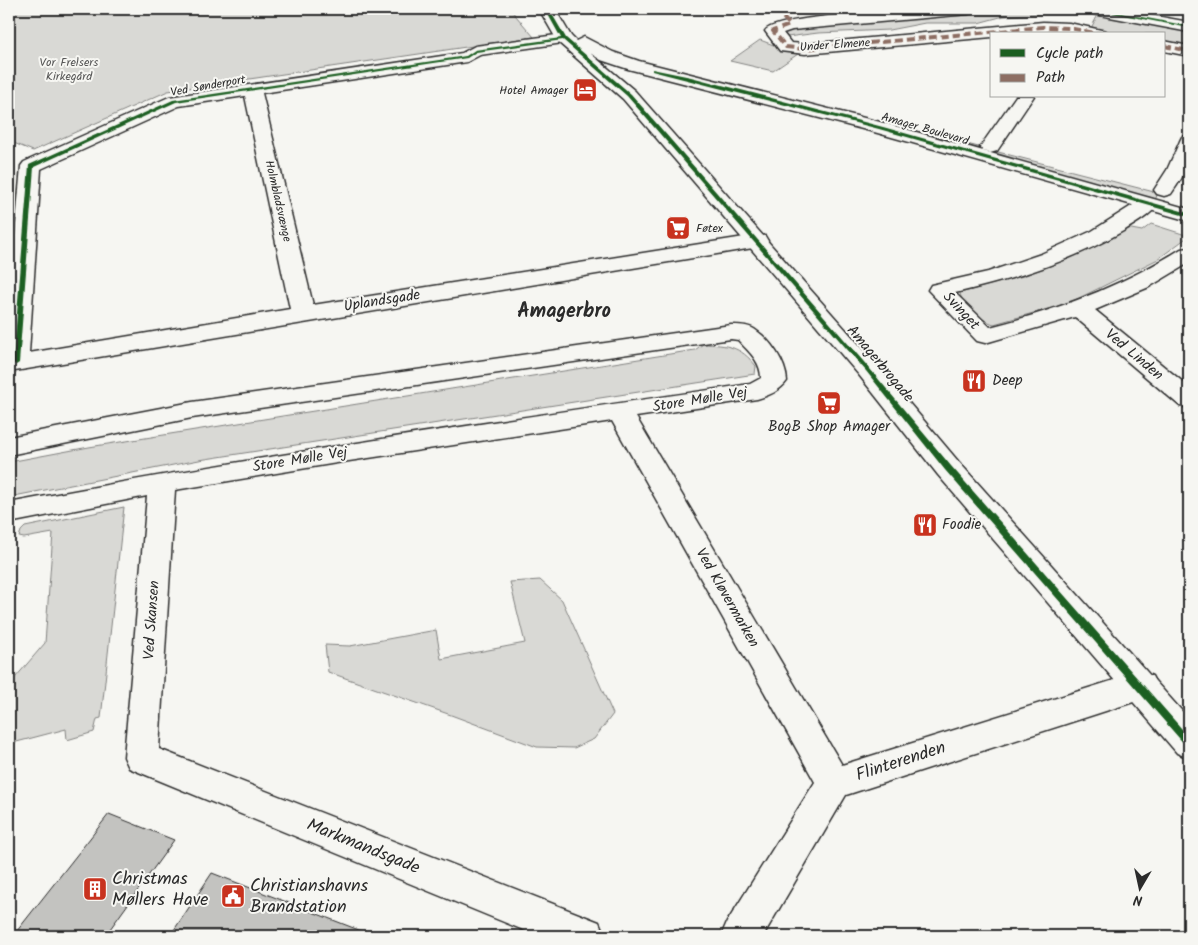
<svg xmlns="http://www.w3.org/2000/svg" width="1198" height="945" viewBox="0 0 1198 945" font-family="Kalam,sans-serif">
	<style>
		.green { fill: #d9d9d5; stroke: #828280 }
		.building { fill: #c3c3c0; stroke: #2b2b2b }
		.lines { fill: none; stroke-linecap: round; stroke-linejoin: round }
		.minor-casing { stroke: #2b2b2b; stroke-width: 3 }
		.tertiary-casing { stroke: #2b2b2b; stroke-width: 3 }
		.minor { fill: #f6f6f2; fill-rule: evenodd }
		.tertiary { fill: #f6f6f2; fill-rule: evenodd }
		.quiet { stroke: #8d6e63; stroke-width: 4; stroke-dasharray: 8 4; stroke-linecap: butt }
		.cycleway-casing { stroke: #f6f6f2; stroke-width: 3 }
		.cycleway { fill: #1b5e20; fill-rule: evenodd }
		.labels { text-anchor: middle; dominant-baseline: central; stroke-width: 4; stroke-linejoin: round; paint-order: stroke }
		.far-street-label { font-size: 12px; fill: #2b2b2b; stroke: #f6f6f2 }
		.far-park-label { font-size: 12px; fill: #565656; stroke: #f6f6f2 }
		.far-poi-label { font-size: 12px; fill: #2b2b2b; stroke: #f6f6f2; text-anchor: end }
		.street-label { font-size: 15px; fill: #2b2b2b; stroke: #f6f6f2 }
		.poi-label { font-size: 15px; fill: #2b2b2b; stroke: #f6f6f2; text-anchor: start }
		.near-street-label { font-size: 18px; fill: #2b2b2b; stroke: #f6f6f2 }
		.near-poi-label { font-size: 18px; fill: #2b2b2b; stroke: #f6f6f2; text-anchor: start }
		.district-label { font-size: 20px; font-weight: bold; fill: #2b2b2b; stroke: #f6f6f2 }
	</style>
	<rect width="100%" height="100%" fill="#f6f6f2"/>
	<filter id="ink" filterUnits="userSpaceOnUse"><feTurbulence type="fractalNoise" baseFrequency=".02" numOctaves="2"/><feDisplacementMap in="SourceGraphic" scale="10" xChannelSelector="R" yChannelSelector="G"/><feConvolveMatrix kernelMatrix="1 2 1 2 8 2 1 2 1" color-interpolation-filters="sRGB"/></filter>
	<g filter="url(#ink)">
		<path class="green" d="M 9,9 L 510,9 L 534,37 L 168,91 L 33,151 L 9,141 Z
			M 997,9 L 1057,9 L 1053,13 L 1004,16 L 978,23 L 925,23 L 889,30 L 818,33 L 787,37 L 783,31 L 789,28 Z
			M 1099,13 L 1189,30 L 1189,48 L 1164,43 L 1164,34 L 1119,34 L 1091,28 Z
			M 760,40 L 798,54 L 773,71 L 730,61 Z
			M 768,93 L 1158,193 L 1155,200 L 765,95 Z
			M 1151,224 L 1189,236 L 1158,259 L 1069,303 L 994,324 C 981,320 962,307 960,293 L 1023,276 L 1068,259 L 1126,228 L 1142,231 Z
			M 703,344 C 728,345 740,346 756,366 L 755,374 L 199,460 L 9,497 L 9,462 L 89,447 L 695,350 Z
			M 124,507 L 101,718 L 97,719 L 94,732 L 67,740 L 66,729 L 9,744 L 9,685 L 45,643 L 53,533 L 24,538 L 19,537 L 21,531 L 25,527 Z
			M 540,580 L 562,600 L 613,714 L 594,739 L 574,748 L 537,747 L 451,715 L 328,672 L 325,645 L 350,646 L 436,630 L 441,659 L 525,643 L 510,582 Z"/>
		<path class="building" d="M 109,814 L 174,840 L 105,936 L 13,936 Z
			M 212,873 L 369,934 L 369,936 L 170,936 Z"/>
		<g class="lines">
			<defs>
				<path id="minor" d="M 919,9 L 976,9 L 973,12 L 968,14 L 792,30 L 783,33 L 791,43 L 805,44 L 1043,22 L 1069,23 L 1106,31 L 1108,34 L 1043,32 L 992,34 L 992,37 L 805,54 L 780,51 L 765,31 C 775,16 895,11 919,9 Z
					M 1086,9 L 1117,9 L 1189,22 L 1189,32 L 1094,14 L 1089,12 Z
					M 564,34 L 570,36 L 572,39 L 570,42 L 480,55 L 467,62 L 262,93 L 313,305 L 757,235 L 765,236 L 768,241 L 765,246 L 9,372 L 9,306 L 21,166 L 24,162 L 169,97 L 462,53 L 475,46 ZM 245,96 L 290,309 L 29,353 L 41,169 L 179,106 Z
					M 1164,41 L 1189,46 L 1189,56 L 1164,51 Z
					M 1016,96 L 1034,96 L 997,151 L 990,153 L 983,151 L 980,147 Z
					M 1189,135 C 1191,164 1187,171 1171,194 L 1164,196 L 1157,194 L 1154,190 L 1167,170 L 1180,141 L 1182,137 Z
					M 1148,198 L 1155,200 L 1158,204 C 1151,215 1136,223 1125,230 C 1072,261 1015,279 955,293 L 990,327 C 1058,310 1122,286 1181,249 L 1189,248 L 1189,263 L 1149,287 L 1095,310 L 1189,387 L 1189,408 L 1180,406 L 1075,317 L 985,343 L 977,341 L 928,290 L 931,285 L 988,272 L 1041,254 L 1092,231 L 1141,200 Z
					M 731,325 C 738,325 748,325 754,329 C 770,339 786,362 787,381 C 780,391 768,396 757,399 L 636,417 L 842,765 L 1140,672 L 1152,676 L 1157,686 L 1152,696 L 846,795 L 763,936 L 721,936 L 727,922 L 815,782 L 612,421 L 349,461 L 175,490 L 159,749 L 599,922 L 605,936 L 538,936 L 129,768 L 124,757 L 147,496 L 9,523 L 9,503 C 255,456 503,420 750,384 L 761,378 C 761,361 748,351 738,340 L 731,339 L 192,418 L 9,455 L 9,437 L 192,402 Z"/>
				<path id="tertiary" d="M 539,9 L 555,9 L 571,36 L 576,41 L 584,37 L 613,52 L 639,61 L 888,124 L 1189,209 L 1189,221 L 874,132 L 628,69 L 601,60 L 590,53 L 635,91 L 877,365 L 958,461 L 1189,719 L 1189,758 L 1177,753 L 938,475 L 859,375 L 623,99 L 558,42 Z"/>
			</defs>
			<use href="#minor" class="minor-casing"/>
			<use href="#tertiary" class="tertiary-casing"/>
			<use href="#minor" class="minor"/>
			<use href="#tertiary" class="tertiary"/>
			<path class="quiet" d="M 775,9 L 790,25 L 773,31 L 786,47 L 805,49 L 1043,27 L 1069,28 L 1100,34
				M 1164,46 L 1189,51"/>
			<defs>
				<path id="cycleway" d="M 545,9 L 549,9 L 566,38 L 631,94 L 870,369 L 951,466 L 1189,737 L 1189,747 L 1186,746 L 945,470 L 866,371 L 627,96 L 563,40 L 476,52 L 467,58 L 176,102 L 34,167 L 19,363 L 16,365 L 13,363 L 29,165 L 173,100 L 466,56 L 475,50 L 561,38 Z
					M 1092,9 L 1099,9 L 1189,26 L 1189,28 Z
					M 652,69 L 691,77 L 883,127 L 1189,213 L 1189,217 L 879,129 L 652,71 Z"/>
			</defs>
			<use href="#cycleway" class="cycleway-casing"/>
			<use href="#cycleway" class="cycleway"/>
		</g>
	</g>
	<defs>
		<symbol id="hotel-square" viewBox="-11 -11 22 22"><rect x="-9" y="-9" width="18" height="18" rx="4" fill="#c8321e" stroke="#f6f6f2"/><path d="M-6-4.5h1.5V1H6V5H4.5V3h-9V5H-6ZM-4 0a1.8 1.8 0 1 1 3.6 0ZM.5 0V-2.5h3Q6-2.5 6 0Z" fill="#fff"/></symbol>
		<symbol id="supermarket-square" viewBox="-11 -11 22 22"><rect x="-9" y="-9" width="18" height="18" rx="4" fill="#c8321e" stroke="#f6f6f2"/><path d="M-6-5.5h2.5l.6 2H6L4.5 2H-2.5L-4.4-4H-6ZM-1.5 3.2a1.3 1.3 0 1 0 .1 0ZM3 3.2a1.3 1.3 0 1 0 .1 0Z" fill="#fff"/></symbol>
		<symbol id="restaurant-square" viewBox="-11 -11 22 22"><rect x="-9" y="-9" width="18" height="18" rx="4" fill="#c8321e" stroke="#f6f6f2"/><path d="M-5-6h1v4h1v-4h1v4h1v-4h1v5L-1.5 .5V6h-2V.5L-5-1ZM5-6V6H3V1.5H1.5Q1.5-4 5-6Z" fill="#fff"/></symbol>
		<symbol id="building-square" viewBox="-11 -11 22 22"><rect x="-9" y="-9" width="18" height="18" rx="4" fill="#c8321e" stroke="#f6f6f2"/><path d="M-4-6H4V6H1V3H-1V6H-4ZM-2.5-4.3h1.7v1.8h-1.7ZM.8-4.3h1.7v1.8H.8ZM-2.5-1h1.7V.8h-1.7ZM.8-1h1.7V.8H.8Z" fill="#fff"/></symbol>
		<symbol id="civic-square" viewBox="-11 -11 22 22"><rect x="-9" y="-9" width="18" height="18" rx="4" fill="#c8321e" stroke="#f6f6f2"/><path d="M-.6-6.5H3V-4.5H.6V-3L4-1V1h2V6H-6V1h2V-1L-.6-3ZM-1.2 2.5V6h2.4V2.5Z" fill="#fff"/></symbol>
	</defs>
	<g fill-rule="evenodd">
		<use href="#hotel-square" x="571" y="76" width="28" height="28"/>
		<use href="#supermarket-square" x="664" y="214" width="28" height="28"/>
		<use href="#restaurant-square" x="960" y="367" width="28" height="28"/>
		<use href="#supermarket-square" x="815" y="389" width="28" height="28"/>
		<use href="#restaurant-square" x="911" y="511" width="28" height="28"/>
		<use href="#building-square" x="81" y="875" width="28" height="28"/>
		<use href="#civic-square" x="219" y="882" width="28" height="28"/>
	</g>
	<g class="labels">
		<g class="far-street-label">
			<text transform="translate(835 45) rotate(-4)">Under Elmene</text>
			<text transform="translate(208 86) rotate(-10)">Ved Sønderport</text>
			<text transform="translate(925 129) rotate(16)">Amager Boulevard</text>
			<text transform="translate(278 201) rotate(77)">Holmbladsvænge</text>
		</g>
		<g class="far-park-label">
			<text x="69" y="62">Vor Frelsers<tspan x="69" dy="14">Kirkegård</tspan></text>
		</g>
		<g class="far-poi-label">
			<text x="568" y="90">Hotel Amager</text>
			<text x="696" y="228" text-anchor="start">Føtex</text>
		</g>
		<g class="street-label">
			<text transform="translate(382 301) rotate(-9)">Uplandsgade</text>
			<text transform="translate(961 311) rotate(47)">Svinget</text>
			<text transform="translate(1134 355) rotate(40)">Ved Linden</text>
			<text transform="translate(880 364) rotate(50)">Amagerbrogade</text>
			<text transform="translate(700 400) rotate(-9)">Store Mølle Vej</text>
			<text transform="translate(300 460) rotate(-9)">Store Mølle Vej</text>
			<text transform="translate(727 598) rotate(60)">Ved Kløvermarken</text>
			<text transform="translate(152 620) rotate(-86)">Ved Skansen</text>
		</g>
		<g class="poi-label">
			<text x="992" y="381">Deep</text>
			<text x="829" y="427" text-anchor="middle">BogB Shop Amager</text>
			<text x="942" y="525">Foodie</text>
		</g>
		<g class="near-street-label">
			<text transform="translate(901 762) rotate(-18)">Flinterenden</text>
			<text transform="translate(363 847) rotate(22)">Markmandsgade</text>
		</g>
		<g class="near-poi-label">
			<text x="112" y="879">Christmas<tspan x="112" dy="21">Møllers Have</tspan></text>
			<text x="250" y="886">Christianshavns<tspan x="250" dy="21">Brandstation</tspan></text>
		</g>
		<g class="district-label">
			<text x="564" y="312">Amagerbro</text>
		</g>
	</g>
	<rect width="1198" height="945" fill="none" stroke="#f6f6f2" stroke-width="30"/>
	<rect x="15" y="15" width="1168" height="915" fill="none" stroke="#2b2b2b" stroke-width="2" filter="url(#ink)"/>
	<rect x="990" y="32" width="175" height="65" fill="#f6f6f2" stroke="#a5a5a2"/>
	<rect x="1000" y="49" width="25" height="8" fill="#1b5e20" stroke="#a5a5a2"/>
	<text x="1036" y="58" font-size="15" fill="#2b2b2b">Cycle path</text>
	<rect x="1000" y="74" width="25" height="8" fill="#8d6e63" stroke="#a5a5a2"/>
	<text x="1036" y="82" font-size="15" fill="#2b2b2b">Path</text>
	<g transform="translate(1140 888) rotate(189)" stroke="#f6f6f2" stroke-width="4" paint-order="stroke">
	<path d="M0-4L9 19L0 12L-9 19Z" fill="#2b2b2b"/>
	<text y="-8" font-size="14" font-weight="bold" text-anchor="middle" fill="#2b2b2b">N</text>
	</g>
</svg>
